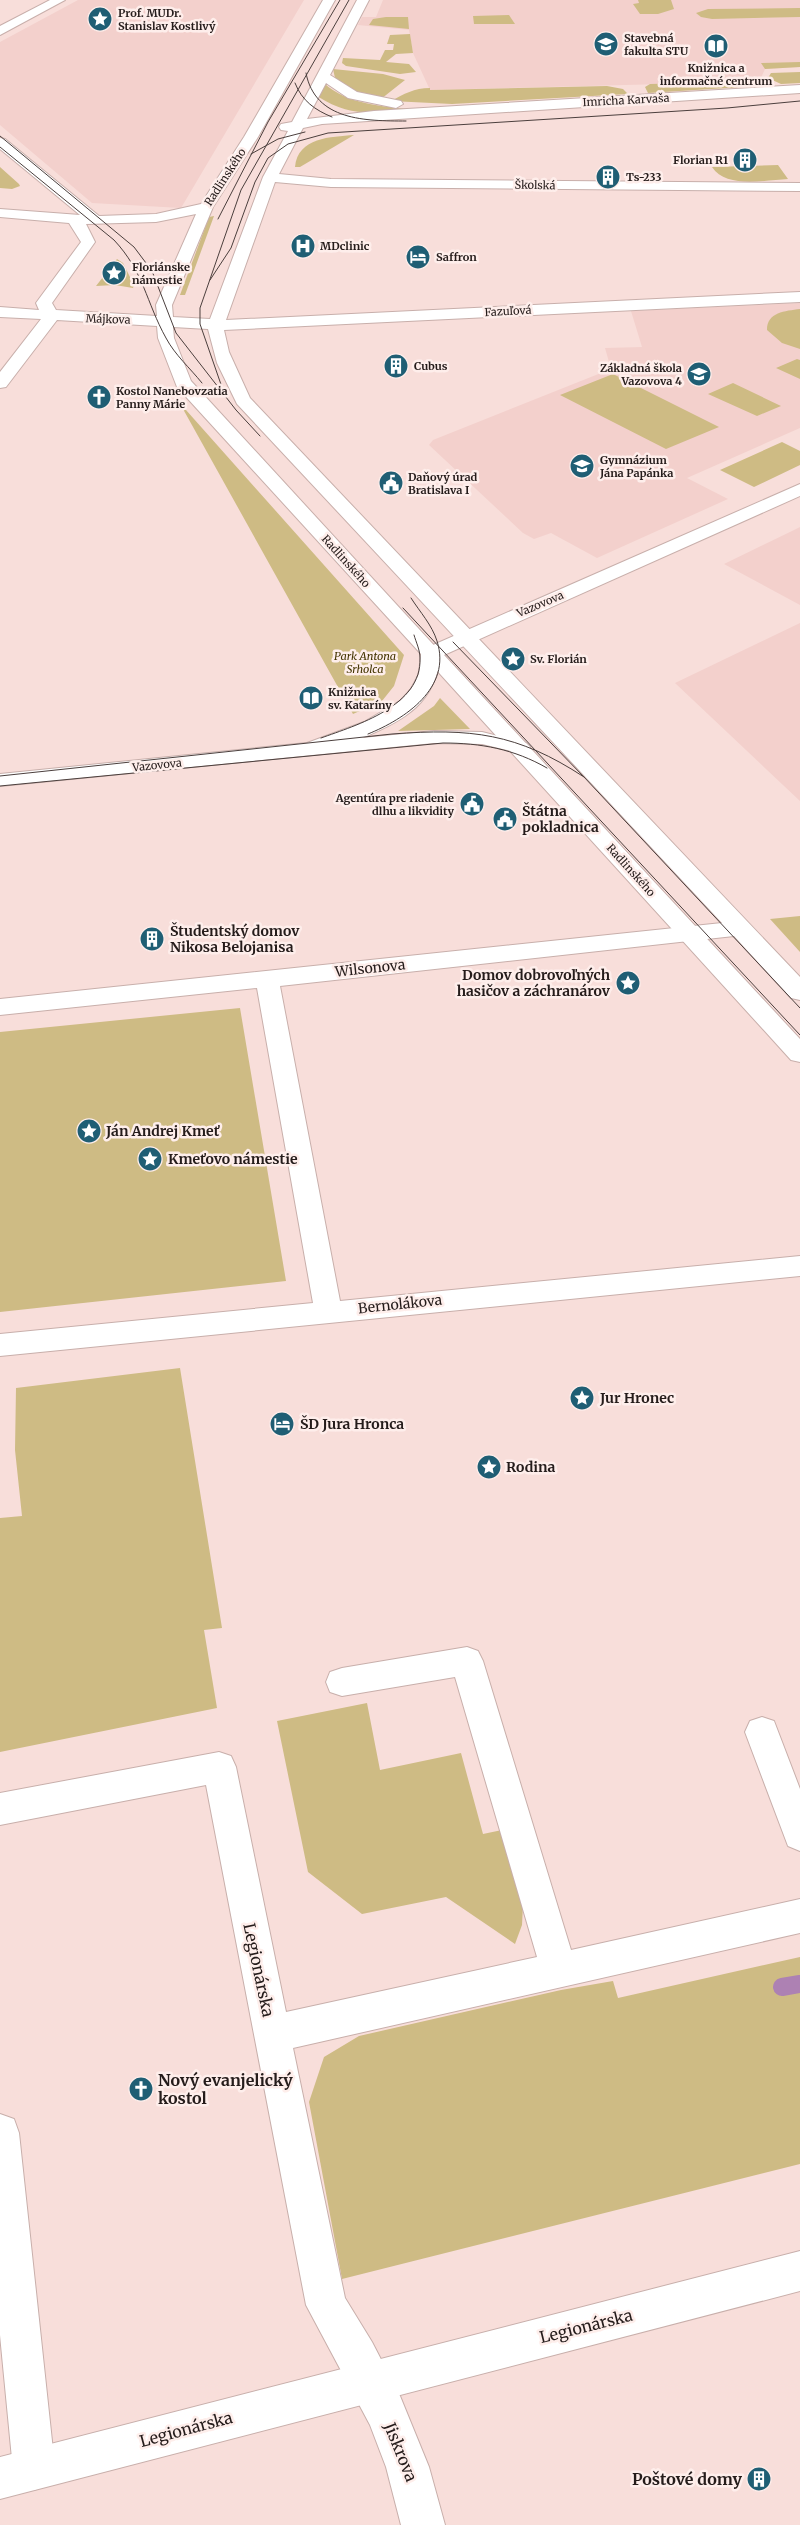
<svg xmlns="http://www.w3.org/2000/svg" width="800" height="2525" viewBox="0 0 800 2525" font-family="Merriweather,serif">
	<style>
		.built { fill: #f3d0cc }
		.green { fill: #cebb84 }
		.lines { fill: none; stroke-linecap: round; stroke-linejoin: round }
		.stream { stroke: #ad81b3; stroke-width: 18 }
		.street-casing { stroke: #c8afab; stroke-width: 2 }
		.secondary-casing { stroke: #c8afab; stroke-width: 2 }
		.street { fill: #fff; fill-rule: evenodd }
		.secondary { fill: #fff; fill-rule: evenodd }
		.tram { stroke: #4b3f3d; stroke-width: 1 }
		.labels { text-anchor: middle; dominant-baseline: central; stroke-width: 5; stroke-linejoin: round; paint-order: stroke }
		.far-poi-label { font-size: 11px; font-weight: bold; fill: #251c1b; stroke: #feeeeb; text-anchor: start }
		.far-street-label { font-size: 11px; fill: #251c1b; stroke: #feeeeb }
		.far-park-label { font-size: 11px; font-style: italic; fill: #433400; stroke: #feeeeb }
		.poi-label { font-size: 14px; font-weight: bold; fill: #251c1b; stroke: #feeeeb; text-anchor: start }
		.street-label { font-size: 14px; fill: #251c1b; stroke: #feeeeb }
		.near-street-label { font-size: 16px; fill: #251c1b; stroke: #feeeeb }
		.near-poi-label { font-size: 16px; font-weight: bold; fill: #251c1b; stroke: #feeeeb; text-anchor: start }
	</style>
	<rect width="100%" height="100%" fill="#f8deda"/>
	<path class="built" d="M 78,0 L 304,0 L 181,208 L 92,203 L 0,125 L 0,42 Z
		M 383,0 L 800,0 L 800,67 L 765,69 L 760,80 L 742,82 L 430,90 L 413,53 L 409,30 L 358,25 L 362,17 L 376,17 Z
		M 800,303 L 800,428 L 687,478 L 728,499 L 597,558 L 551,533 L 534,539 L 523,533 L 429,445 L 433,440 L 611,369 L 605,348 L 642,347 L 631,311 Z
		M 800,527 L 800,605 L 724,564 L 792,531 Z
		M 800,623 L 800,801 L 675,683 Z"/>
	<path class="green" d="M 638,0 L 671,0 L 674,9 L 658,14 L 640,14 L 633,4 L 639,3 Z
		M 800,8 L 800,17 L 712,19 L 701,17 L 696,13 L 708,9 Z
		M 509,15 L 515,24 L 474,24 L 473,16 Z
		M 386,17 L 408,17 L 409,29 L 369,25 L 373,19 Z
		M 410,34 L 413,53 L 396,54 L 386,62 L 409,64 L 416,72 L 400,74 L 346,66 L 342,63 L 343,58 L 380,60 L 385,50 L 393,50 L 394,44 L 387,44 L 390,35 Z
		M 800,62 L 800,67 L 765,69 L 761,63 Z
		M 333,69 L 383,74 L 405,80 L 381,99 L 359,95 L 335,78 Z
		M 800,72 L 800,83 L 781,84 L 768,78 L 771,73 Z
		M 731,82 L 743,87 L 648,93 L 645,87 L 650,84 Z
		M 324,83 C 347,105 384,106 414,110 C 373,112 353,119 317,96 Z
		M 607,86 L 623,89 L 628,94 L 452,104 L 391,101 C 404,94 414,88 430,88 L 430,90 Z
		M 354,135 L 300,167 L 295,167 C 298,137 331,137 354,135 Z
		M 778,165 L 788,179 C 765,180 726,189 712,167 Z
		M 0,167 L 19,184 L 20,186 L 12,189 L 0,188 Z
		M 214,216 L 185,295 L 180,295 L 209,217 Z
		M 117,259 L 123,263 L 134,285 L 133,288 L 115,285 L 96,286 Z
		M 800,309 L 800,349 L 782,343 L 767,330 C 767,312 785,311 800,309 Z
		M 797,359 L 800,360 L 800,379 L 776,368 Z
		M 613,374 L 719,427 L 666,449 L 560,395 Z
		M 733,383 L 781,406 L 757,416 L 708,394 Z
		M 183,409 L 186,410 L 404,655 L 394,686 L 382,701 L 353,714 Z
		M 782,442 L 800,451 L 800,465 L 754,487 L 720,470 Z
		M 440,698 L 470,729 L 398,731 L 434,706 Z
		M 800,916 L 800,952 L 770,919 Z
		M 240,1008 L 286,1281 L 0,1312 L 0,1032 Z
		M 180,1368 L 222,1628 L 204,1630 L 217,1708 L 0,1752 L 0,1518 L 22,1516 L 15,1450 L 16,1388 Z
		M 367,1703 L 380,1770 L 461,1753 L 483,1834 L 502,1830 L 523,1905 L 522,1925 L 515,1944 L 446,1897 L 362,1914 L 308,1872 L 277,1721 Z
		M 800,1957 L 800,2164 L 342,2279 L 309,2102 L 324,2057 L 359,2036 L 561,1990 L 613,1981 L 618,1998 Z"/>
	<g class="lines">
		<path class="stream" d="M 782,1987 L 800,1984"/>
		<defs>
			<path id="street" d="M 323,0 L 335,0 L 258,137 L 213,207 L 172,305 L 173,317 L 210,319 L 263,177 L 288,131 L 281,130 L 279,127 L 281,124 L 292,122 L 357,0 L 369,0 L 330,75 L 357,92 L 401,101 L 403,104 L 396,108 L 348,98 L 326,83 L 307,119 L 374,111 L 800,85 L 800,93 L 322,124 L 303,128 L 279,174 L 331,179 L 800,183 L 800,191 L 331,187 L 275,182 L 226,320 L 800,292 L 800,302 L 224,330 L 229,352 L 250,398 L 800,977 L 800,1000 L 791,998 L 734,936 L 280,986 L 340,1301 L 800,1256 L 800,1276 L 0,1356 L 0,1334 L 313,1303 L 257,988 L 0,1015 L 0,999 L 722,923 L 237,404 L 217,363 L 208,329 L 173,327 L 174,338 L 191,381 L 441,653 C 436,703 405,720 362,738 L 434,731 L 482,732 L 526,743 L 530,747 L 526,751 L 519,753 L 482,744 L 434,743 L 0,786 L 0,774 L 307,743 L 364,722 L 400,701 L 411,689 L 419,674 L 421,654 L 177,387 L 158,338 L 157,326 L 57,320 L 6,387 L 0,388 L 0,372 L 41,319 L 0,317 L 0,307 L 39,310 L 36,303 L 81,242 L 69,223 L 0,217 L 0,209 L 80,215 L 0,149 L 0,138 L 5,139 L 99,216 L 156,214 L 201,204 L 244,137 ZM 196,214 L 156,305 L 157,316 L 56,310 L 52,303 L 95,242 L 86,224 L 156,222 Z
				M 467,1647 L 478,1651 L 483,1661 L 571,1950 L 800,1899 L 800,1933 L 293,2048 L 345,2298 L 372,2342 L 400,2396 L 429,2467 L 445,2525 L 401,2525 L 386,2467 L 370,2425 L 306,2305 L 206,1785 L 0,1825 L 0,1793 L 219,1752 L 231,1756 L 236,1767 L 286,2012 L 537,1957 L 455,1677 L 342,1696 L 330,1692 L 326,1682 L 330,1672 L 342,1668 Z
				M 762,1717 L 774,1721 L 800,1789 L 800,1851 L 788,1846 L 745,1732 L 750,1721 Z
				M 0,2114 L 14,2119 L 19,2133 L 55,2469 L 49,2484 L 34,2490 L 19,2484 L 13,2469 L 0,2335 Z"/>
			<path id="secondary" d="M 50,0 L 65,0 L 0,35 L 0,26 Z
				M 800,484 L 800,496 L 444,655 L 800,1039 L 800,1062 L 791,1060 L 421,653 L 424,649 Z
				M 800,2251 L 800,2291 L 0,2499 L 0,2457 Z"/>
		</defs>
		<use href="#street" class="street-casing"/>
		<use href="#secondary" class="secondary-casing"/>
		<use href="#street" class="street"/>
		<use href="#secondary" class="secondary"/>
		<path class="tram" d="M 306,73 C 315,121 366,121 406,121
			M 295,83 C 302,101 315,110 332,117
			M 0,136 L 134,247 L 152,271 L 176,333 L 236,410 L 260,436
			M 0,147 L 114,240 C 144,272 146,302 166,338 C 175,355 190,368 202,383
			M 251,154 L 278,139 L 305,132
			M 218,219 L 268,122 L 340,0
			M 210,280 L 231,248 L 255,182 L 268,158 L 288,144 L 328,133 L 727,108 L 800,101
			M 225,396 L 200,324 L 200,308 L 241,190 L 349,0
			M 403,608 L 800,1035
			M 453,642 L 584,777 L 800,1008
			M 368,734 C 405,719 452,688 437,641 C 432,625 420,612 411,598
			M 321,738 C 357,725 422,706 420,658 C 420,650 416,642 414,635
			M 0,776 L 392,734 C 471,728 517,733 584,777
			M 0,786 L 443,743 C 481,743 514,749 547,768"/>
	</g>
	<defs>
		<symbol id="sight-disc" viewBox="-11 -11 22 22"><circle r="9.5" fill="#1f5e74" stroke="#feeeeb"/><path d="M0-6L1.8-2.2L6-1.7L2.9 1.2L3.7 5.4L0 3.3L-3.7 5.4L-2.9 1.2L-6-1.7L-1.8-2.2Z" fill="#fff"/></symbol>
		<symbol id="university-disc" viewBox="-11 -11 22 22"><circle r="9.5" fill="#1f5e74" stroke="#feeeeb"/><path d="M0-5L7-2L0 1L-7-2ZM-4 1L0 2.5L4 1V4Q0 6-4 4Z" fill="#fff"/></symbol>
		<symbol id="library-disc" viewBox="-11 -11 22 22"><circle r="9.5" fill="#1f5e74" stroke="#feeeeb"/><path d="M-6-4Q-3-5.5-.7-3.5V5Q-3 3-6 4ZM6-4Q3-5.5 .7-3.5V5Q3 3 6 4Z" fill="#fff"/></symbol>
		<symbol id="building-disc" viewBox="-11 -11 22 22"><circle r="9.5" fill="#1f5e74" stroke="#feeeeb"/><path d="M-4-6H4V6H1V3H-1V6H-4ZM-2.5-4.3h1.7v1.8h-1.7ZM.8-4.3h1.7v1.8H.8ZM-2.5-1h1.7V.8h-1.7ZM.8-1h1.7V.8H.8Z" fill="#fff"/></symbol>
		<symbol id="hospital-disc" viewBox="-11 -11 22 22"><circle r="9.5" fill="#1f5e74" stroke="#feeeeb"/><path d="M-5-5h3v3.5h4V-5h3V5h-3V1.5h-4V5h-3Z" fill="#fff"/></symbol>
		<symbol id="hotel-disc" viewBox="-11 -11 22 22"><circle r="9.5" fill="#1f5e74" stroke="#feeeeb"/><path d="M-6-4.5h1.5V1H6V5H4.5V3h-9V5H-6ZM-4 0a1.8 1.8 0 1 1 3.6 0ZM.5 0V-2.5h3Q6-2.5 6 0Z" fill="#fff"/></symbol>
		<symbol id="school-disc" viewBox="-11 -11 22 22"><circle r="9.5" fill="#1f5e74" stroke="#feeeeb"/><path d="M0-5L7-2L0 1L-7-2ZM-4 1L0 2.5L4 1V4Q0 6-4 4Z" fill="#fff"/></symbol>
		<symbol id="church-disc" viewBox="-11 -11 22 22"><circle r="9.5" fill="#1f5e74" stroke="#feeeeb"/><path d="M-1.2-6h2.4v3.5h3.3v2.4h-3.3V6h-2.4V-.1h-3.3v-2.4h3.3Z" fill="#fff"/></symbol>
		<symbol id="civic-disc" viewBox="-11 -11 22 22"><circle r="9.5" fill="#1f5e74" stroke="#feeeeb"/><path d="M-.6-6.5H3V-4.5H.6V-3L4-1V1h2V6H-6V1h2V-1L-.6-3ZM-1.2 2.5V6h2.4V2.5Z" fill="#fff"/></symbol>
	</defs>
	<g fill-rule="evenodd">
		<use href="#sight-disc" x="86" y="5" width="28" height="28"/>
		<use href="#university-disc" x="592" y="30" width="28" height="28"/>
		<use href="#library-disc" x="702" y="32" width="28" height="28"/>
		<use href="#building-disc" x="731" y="146" width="28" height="28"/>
		<use href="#building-disc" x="594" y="163" width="28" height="28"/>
		<use href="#hospital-disc" x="289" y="232" width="28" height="28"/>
		<use href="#hotel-disc" x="404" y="243" width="28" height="28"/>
		<use href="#sight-disc" x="100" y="259" width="28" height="28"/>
		<use href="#building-disc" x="382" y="352" width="28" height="28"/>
		<use href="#school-disc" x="685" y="360" width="28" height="28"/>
		<use href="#church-disc" x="85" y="383" width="28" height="28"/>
		<use href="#school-disc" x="568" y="452" width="28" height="28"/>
		<use href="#civic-disc" x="377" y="469" width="28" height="28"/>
		<use href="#sight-disc" x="499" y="645" width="28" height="28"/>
		<use href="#library-disc" x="297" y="684" width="28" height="28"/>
		<use href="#civic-disc" x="458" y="790" width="28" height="28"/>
		<use href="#civic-disc" x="491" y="805" width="28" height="28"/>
		<use href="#building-disc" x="138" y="925" width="28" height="28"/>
		<use href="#sight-disc" x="614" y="969" width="28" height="28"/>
		<use href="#sight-disc" x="75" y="1117" width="28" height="28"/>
		<use href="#sight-disc" x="136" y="1145" width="28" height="28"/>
		<use href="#sight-disc" x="568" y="1384" width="28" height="28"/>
		<use href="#hotel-disc" x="268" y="1410" width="28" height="28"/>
		<use href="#sight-disc" x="475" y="1453" width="28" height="28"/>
		<use href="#church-disc" x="127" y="2075" width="28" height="28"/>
		<use href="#building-disc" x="745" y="2465" width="28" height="28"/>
	</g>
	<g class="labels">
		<g class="far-poi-label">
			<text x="118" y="13">Prof. MUDr.<tspan x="118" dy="13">Stanislav Kostlivý</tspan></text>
			<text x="624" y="38">Stavebná<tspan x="624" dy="13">fakulta STU</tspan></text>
			<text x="716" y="68" text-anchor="middle">Knižnica a<tspan x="716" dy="13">informačné centrum</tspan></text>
			<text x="728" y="160" text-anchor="end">Florian R1</text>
			<text x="626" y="177">Ts-233</text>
			<text x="320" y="246">MDclinic</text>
			<text x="436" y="257">Saffron</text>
			<text x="132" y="267">Floriánske<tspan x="132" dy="13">námestie</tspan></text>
			<text x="414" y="366">Cubus</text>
			<text x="682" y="368" text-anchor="end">Základná škola<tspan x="682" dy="13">Vazovova 4</tspan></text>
			<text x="116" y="391">Kostol Nanebovzatia<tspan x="116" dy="13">Panny Márie</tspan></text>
			<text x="600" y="460">Gymnázium<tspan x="600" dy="13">Jána Papánka</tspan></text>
			<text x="408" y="477">Daňový úrad<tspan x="408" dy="13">Bratislava I</tspan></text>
			<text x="530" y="659">Sv. Florián</text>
			<text x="328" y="692">Knižnica<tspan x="328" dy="13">sv. Kataríny</tspan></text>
			<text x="454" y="798" text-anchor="end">Agentúra pre riadenie<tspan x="454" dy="13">dlhu a likvidity</tspan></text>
		</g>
		<g class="far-street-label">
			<text transform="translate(626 100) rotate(-3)">Imricha Karvaša</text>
			<text transform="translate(225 177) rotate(-57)">Radlinského</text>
			<text transform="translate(535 185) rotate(1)">Školská</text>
			<text transform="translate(508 311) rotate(-3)">Fazuľová</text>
			<text transform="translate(108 319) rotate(2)">Májkova</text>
			<text transform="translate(346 561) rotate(48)">Radlinského</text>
			<text transform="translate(540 604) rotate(-23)">Vazovova</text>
			<text transform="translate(157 765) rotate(-6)">Vazovova</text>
			<text transform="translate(631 870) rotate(48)">Radlinského</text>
		</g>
		<g class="far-park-label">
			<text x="365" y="656">Park Antona<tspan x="365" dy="13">Srholca</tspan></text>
		</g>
		<g class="poi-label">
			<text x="522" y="811">Štátna<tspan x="522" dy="16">pokladnica</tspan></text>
			<text x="170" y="931">Študentský domov<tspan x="170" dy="16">Nikosa Belojanisa</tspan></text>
			<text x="610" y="975" text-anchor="end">Domov dobrovoľných<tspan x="610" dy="16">hasičov a záchranárov</tspan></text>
			<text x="106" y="1131">Ján Andrej Kmeť</text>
			<text x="168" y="1159">Kmeťovo námestie</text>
			<text x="600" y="1398">Jur Hronec</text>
			<text x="300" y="1424">ŠD Jura Hronca</text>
			<text x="506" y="1467">Rodina</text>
		</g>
		<g class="street-label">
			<text transform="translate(370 968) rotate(-6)">Wilsonova</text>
			<text transform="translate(400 1304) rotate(-6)">Bernolákova</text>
		</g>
		<g class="near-street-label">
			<text transform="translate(259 1970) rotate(78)">Legionárska</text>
			<text transform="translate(586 2326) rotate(-14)">Legionárska</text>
			<text transform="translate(186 2429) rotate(-15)">Legionárska</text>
			<text transform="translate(401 2452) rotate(68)">Jiskrova</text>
		</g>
		<g class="near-poi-label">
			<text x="158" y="2080">Nový evanjelický<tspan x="158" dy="18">kostol</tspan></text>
			<text x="742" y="2479" text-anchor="end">Poštové domy</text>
		</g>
	</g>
</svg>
